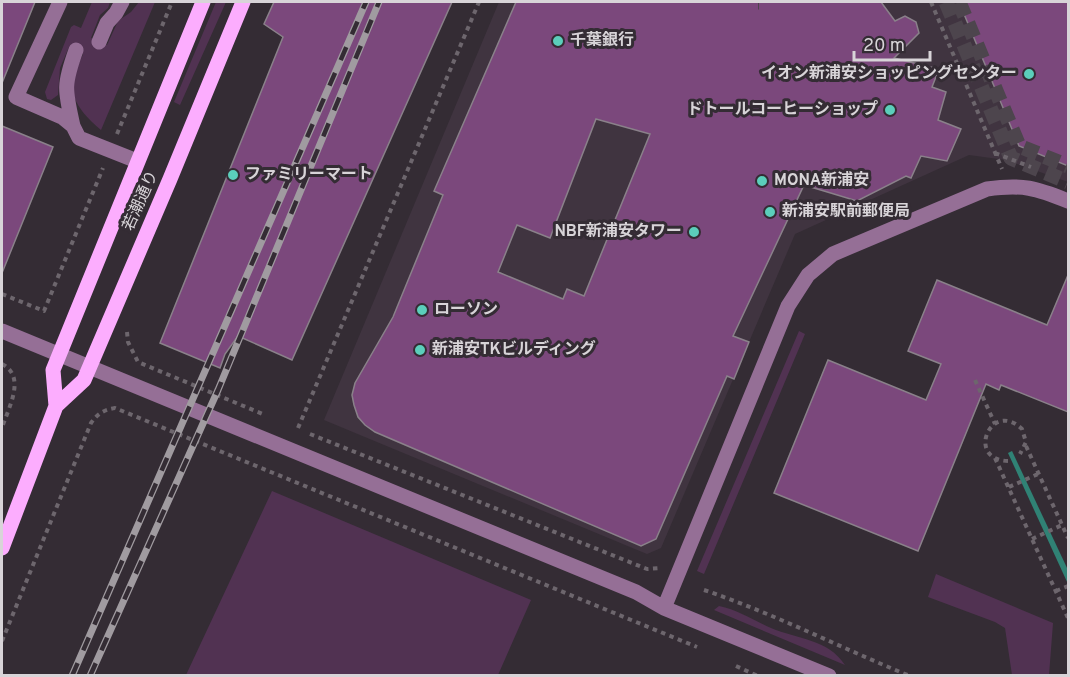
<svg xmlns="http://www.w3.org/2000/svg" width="1070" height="677" viewBox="0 0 1070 677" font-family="Overpass,'Noto Sans JP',sans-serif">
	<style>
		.built { fill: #403440 }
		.green { fill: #513252 }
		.water { fill: #308275 }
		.building { fill: #7b487c; stroke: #8a818a; stroke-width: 1.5; fill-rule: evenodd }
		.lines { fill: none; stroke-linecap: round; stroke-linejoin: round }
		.minor-tunnel { stroke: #4d454d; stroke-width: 15; stroke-dasharray: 15 8; stroke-linecap: butt }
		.path { stroke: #6d666d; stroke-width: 4; stroke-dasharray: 4.5 4.5; stroke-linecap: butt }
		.minor { stroke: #956f96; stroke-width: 15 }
		.major { stroke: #fcadfe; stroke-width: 15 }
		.rail-casing { stroke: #a09ba0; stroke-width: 7 }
		.rail { stroke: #342c34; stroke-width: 4.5; stroke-dasharray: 14; stroke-linecap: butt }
		.poi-dot { fill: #5bcebb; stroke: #342c34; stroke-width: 2 }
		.labels { text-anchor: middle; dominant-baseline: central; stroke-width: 6; stroke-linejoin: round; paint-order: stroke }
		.poi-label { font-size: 16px; font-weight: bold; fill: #d8d4d8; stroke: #342c34; text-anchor: start }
		.street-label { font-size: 16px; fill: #d8d4d8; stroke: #342c34 }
	</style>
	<rect width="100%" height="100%" fill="#342c34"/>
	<path class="built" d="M 499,2 L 1068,2 L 1068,182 L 1006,160 L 969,155 L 795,234 L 661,548 L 647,554 L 324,420 Z"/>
	<path class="green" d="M 92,2 L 110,2 L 108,8 L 100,15 L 91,38 L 107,45 L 118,21 L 131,12 L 139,2 L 155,2 L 101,130 C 88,119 69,101 73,81 C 74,72 80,62 83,54 L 69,47 L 60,68 L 58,95 L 51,100 L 47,99 L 45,92 L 71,27 L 74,25 L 81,28 Z
		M 216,2 L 226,2 L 180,105 L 174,102 Z
		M 799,331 L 805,334 L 704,574 L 697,571 Z
		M 272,491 L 531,600 L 498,675 L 186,675 Z
		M 936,574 L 1053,623 L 1049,675 L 1012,675 L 1005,628 L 995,622 L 928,597 Z
		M 719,606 C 738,610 753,620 771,628 C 797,639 828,639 845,665 L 714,610 Z"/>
	<path class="water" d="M 1012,451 L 1068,570 L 1068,584 L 1008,453 Z"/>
	<path class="building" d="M 2,2 L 35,2 L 2,83 Z
		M 274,2 L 452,2 L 292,360 L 238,336 L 225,354 L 220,368 L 160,343 L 283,37 L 264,24 Z
		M 516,2 L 881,2 L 895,21 L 905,16 L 916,22 L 919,33 L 894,58 L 939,69 L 932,87 L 946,92 L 938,120 L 961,129 L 947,161 L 921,156 L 911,178 L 906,176 L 857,201 L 804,185 L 733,336 L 749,342 L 734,379 L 727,376 L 656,539 L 641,546 L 375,432 L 365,425 L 358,417 L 354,405 L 352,395 L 355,383 L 393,317 L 443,195 L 434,191 ZM 596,119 L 650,134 L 584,296 L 567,289 L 563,299 L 498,272 L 517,225 L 550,238 Z
		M 959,2 L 1068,2 L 1068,166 L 1019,146 Z
		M 2,126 L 53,147 L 2,273 Z
		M 1068,275 L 1068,412 L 1001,385 L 999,390 L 986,384 L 918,551 L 774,493 L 828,360 L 926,400 L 941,364 L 908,351 L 937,280 L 1047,325 Z"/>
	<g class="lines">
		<path class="minor-tunnel" d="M 758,2 L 759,2
			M 946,2 L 1011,158 L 1068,182
			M 959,2 L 1019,146 L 1068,166"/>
		<path class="path" d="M 931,2 L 1002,169
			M 117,134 L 172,2
			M 995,153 L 1031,167
			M 2,294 L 44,311 L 103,168
			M 127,332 L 128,342 L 138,362 L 265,415
			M 2,364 C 27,377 8,408 2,428
			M 975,380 L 995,424
			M 298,428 L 479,2
			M 310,434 L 647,569 L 661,568
			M 1026,446 L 1068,538
			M 995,458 L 1068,618
			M 1008,461 C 965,460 991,399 1022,429 L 1026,442 L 1020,454
			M 1009,487 L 1038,474
			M 1032,539 L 1062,525
			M 704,590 C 775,614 841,648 910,676
			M 1056,591 L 1068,586
			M 2,641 L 91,423 C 98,413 104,410 115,408 L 697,647
			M 736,666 L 758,676"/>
		<path class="minor" d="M 60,2 L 16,97 L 62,117 L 73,126 L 79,138 L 137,161
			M 99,42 L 107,23 L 116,13 L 122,2
			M 73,126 C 65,90 63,86 76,50
			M 2,331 L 636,592 L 664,608 L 829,676
			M 664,608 L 788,306 L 808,275 L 833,254 L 987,189 C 1023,184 1036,188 1068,201"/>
		<path class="major" d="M 56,406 L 53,370 L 203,2
			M 2,548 L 56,406 L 84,380 L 170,179 L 243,2"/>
		<defs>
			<path id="rail" d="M 72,676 L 366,2
				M 90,676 L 218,390 L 379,2"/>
		</defs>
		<use href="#rail" class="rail-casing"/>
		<use href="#rail" class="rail"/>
	</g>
	<g class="poi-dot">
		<circle cx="558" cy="41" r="6"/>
		<circle cx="1029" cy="74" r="6"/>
		<circle cx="890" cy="110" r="6"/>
		<circle cx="233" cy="175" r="6"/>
		<circle cx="762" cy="181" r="6"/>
		<circle cx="770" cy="212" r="6"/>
		<circle cx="694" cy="232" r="6"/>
		<circle cx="422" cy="310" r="6"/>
		<circle cx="420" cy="350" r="6"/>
	</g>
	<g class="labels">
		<g class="poi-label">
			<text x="570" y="41">千葉銀行</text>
			<text x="1017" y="74" text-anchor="end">イオン新浦安ショッピングセンター</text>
			<text x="878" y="110" text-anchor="end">ドトールコーヒーショップ</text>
			<text x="245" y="175">ファミリーマート</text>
			<text x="774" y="181">MONA新浦安</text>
			<text x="782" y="212">新浦安駅前郵便局</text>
			<text x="682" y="232" text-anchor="end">NBF新浦安タワー</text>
			<text x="434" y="310">ローソン</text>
			<text x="432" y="350">新浦安TKビルディング</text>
		</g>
		<g class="street-label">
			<text transform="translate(141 201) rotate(-66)">若潮通り</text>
		</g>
	</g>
	<rect width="1070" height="677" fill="none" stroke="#d8d4d8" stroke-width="6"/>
	<path d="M854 51v9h76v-9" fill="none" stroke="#d8d4d8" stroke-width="3"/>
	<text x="863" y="51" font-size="18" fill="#d8d4d8" stroke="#342c34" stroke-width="4.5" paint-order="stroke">20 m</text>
</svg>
